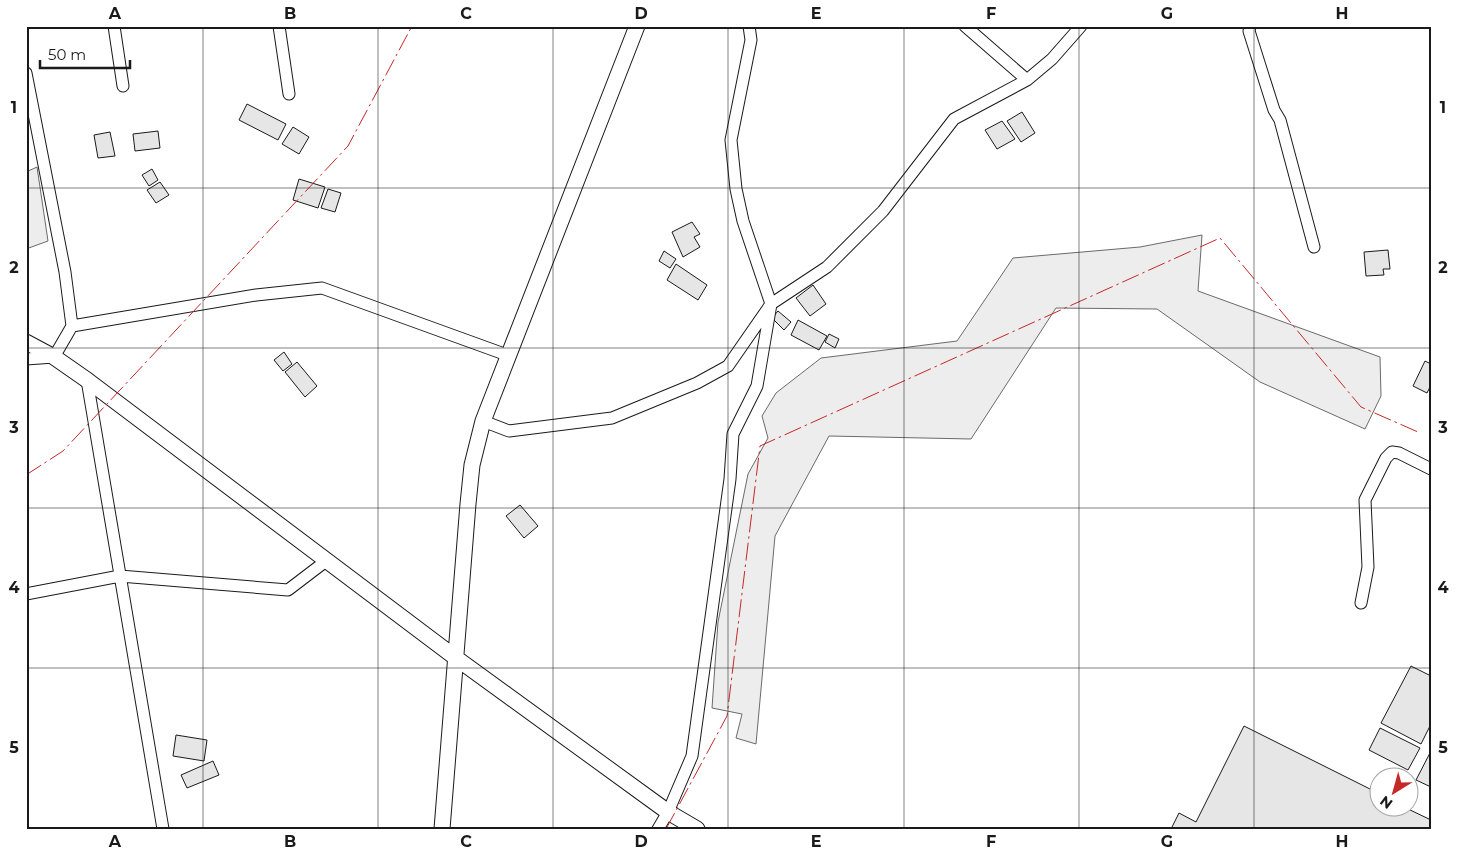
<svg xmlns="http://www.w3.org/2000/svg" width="1457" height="855" viewBox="0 0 1457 855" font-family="Montserrat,sans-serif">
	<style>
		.green { fill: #ededed; stroke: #6a6a6a }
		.building { fill: #e6e6e6; stroke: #1a1a1a }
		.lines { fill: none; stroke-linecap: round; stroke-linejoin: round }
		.street-casing { stroke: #1a1a1a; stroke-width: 13 }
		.secondary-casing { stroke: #1a1a1a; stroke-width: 17 }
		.street { stroke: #fff; stroke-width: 11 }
		.secondary { stroke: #fff; stroke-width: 15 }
		.power { stroke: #c62828; stroke-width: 1; stroke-dasharray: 18 4 2.5 4; stroke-linecap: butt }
		.grid { fill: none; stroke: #1a1a1a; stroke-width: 1; stroke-opacity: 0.55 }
		.neatline { fill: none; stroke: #1a1a1a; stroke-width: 2 }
		.grid-label { font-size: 16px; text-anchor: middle; font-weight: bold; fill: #1a1a1a }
	</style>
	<rect width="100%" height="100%" fill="#fff"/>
	<path class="green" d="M 37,167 L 48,241 L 26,249 L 26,172 Z
		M 1202,235 L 1198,291 L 1380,357 L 1381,396 L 1365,429 L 1260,382 L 1157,309 L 1056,308 L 971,439 L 829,436 L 775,536 L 756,744 L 736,738 L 742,714 L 712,708 L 718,622 L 748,474 L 768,438 L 762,416 L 776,393 L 821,358 L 957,341 L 1013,258 L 1140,247 Z"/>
	<path class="building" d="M 247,104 L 286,124 L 278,140 L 239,120 Z
		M 1022,112 L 1035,133 L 1021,142 L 1007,121 Z
		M 1002,121 L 1015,139 L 997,149 L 985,130 Z
		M 293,127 L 309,137 L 299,154 L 282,144 Z
		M 158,131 L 160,148 L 135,151 L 133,134 Z
		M 110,132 L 115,156 L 98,158 L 94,135 Z
		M 152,169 L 158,180 L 149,186 L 142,175 Z
		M 299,179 L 325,187 L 318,208 L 293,200 Z
		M 160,182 L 169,195 L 156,203 L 147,190 Z
		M 328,189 L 341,193 L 335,212 L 321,208 Z
		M 692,222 L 700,234 L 694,237 L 700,247 L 683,257 L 672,232 Z
		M 1388,250 L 1390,269 L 1383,269 L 1384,275 L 1366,276 L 1364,252 Z
		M 664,251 L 676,259 L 670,268 L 659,261 Z
		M 676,264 L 707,285 L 698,300 L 667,280 Z
		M 813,285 L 826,304 L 810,316 L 796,298 Z
		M 778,311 L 791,322 L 784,330 L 772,318 Z
		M 798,320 L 827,336 L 819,350 L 791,335 Z
		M 829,334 L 839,339 L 835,348 L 825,342 Z
		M 284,352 L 292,364 L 283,371 L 274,360 Z
		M 1425,361 L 1431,364 L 1431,385 L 1427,393 L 1413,386 Z
		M 297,362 L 317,386 L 305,397 L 285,372 Z
		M 520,505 L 538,526 L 524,538 L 506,516 Z
		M 1411,666 L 1431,676 L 1431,724 L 1421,744 L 1381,723 Z
		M 1244,726 L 1380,794 L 1380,808 L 1406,808 L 1431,820 L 1431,829 L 1171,829 L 1179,813 L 1196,822 Z
		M 1380,728 L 1420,748 L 1408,770 L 1369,750 Z
		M 176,735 L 207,740 L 204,761 L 173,756 Z
		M 1431,751 L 1431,787 L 1416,780 Z
		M 213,761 L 219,775 L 187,788 L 181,775 Z"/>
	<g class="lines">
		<defs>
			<path id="street" d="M 114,26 L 123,86
				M 279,26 L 289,94
				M 965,26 L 1027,80
				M 1250,26 L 1249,31 L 1274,110 L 1280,120 L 1314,247
				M 26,73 L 65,272 L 72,326
				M 26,359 L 54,357 L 72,326 L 256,295 L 322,288 L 507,355
				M 87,380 L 163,829
				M 483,421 L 509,431 L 612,418 L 697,383 L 728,366 L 771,304 L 827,267 L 883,211 L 954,119 L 1027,80 L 1052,59 L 1081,26
				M 26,594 L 120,576 L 288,590 L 326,561
				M 1361,603 L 1368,567 L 1365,500 L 1386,458 L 1392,452 L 1399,453 L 1431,469
				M 658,829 L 668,812 L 692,756 L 730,479 L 733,434 L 757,386 L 771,304 L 743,221 L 736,189 L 731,140 L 751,40 L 749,26"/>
			<path id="secondary" d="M 26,342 L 54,357 L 87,380 L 456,658 L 668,812 L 697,829
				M 442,829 L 468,504 L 472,465 L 483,421 L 637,26"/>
		</defs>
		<use href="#street" class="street-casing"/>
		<use href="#secondary" class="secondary-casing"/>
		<use href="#street" class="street"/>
		<use href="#secondary" class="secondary"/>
		<path class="power" d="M 26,475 L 63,451 L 348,146 L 412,26
			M 666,829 L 727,716 L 760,446 L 1220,238 L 1361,407 L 1418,432"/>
	</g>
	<path class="grid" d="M 203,26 L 203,829M 378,26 L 378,829M 553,26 L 553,829M 728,26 L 728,829M 904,26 L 904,829M 1079,26 L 1079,829M 1254,26 L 1254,829M 26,188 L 1431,188M 26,348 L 1431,348M 26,508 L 1431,508M 26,668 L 1431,668"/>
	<rect width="1457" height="855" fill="none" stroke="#ffffff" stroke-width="55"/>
	<g transform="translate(1394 792) rotate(217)"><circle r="24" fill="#ffffff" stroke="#a3a3a3"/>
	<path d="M0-4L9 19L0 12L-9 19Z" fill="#c62828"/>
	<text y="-8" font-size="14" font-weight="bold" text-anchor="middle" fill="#1a1a1a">N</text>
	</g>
	<path d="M40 60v8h90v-8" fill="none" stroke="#1a1a1a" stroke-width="2.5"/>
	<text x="48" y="60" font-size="15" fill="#1a1a1a" stroke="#ffffff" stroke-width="4" paint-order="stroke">50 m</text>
	<rect x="28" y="28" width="1402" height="800" class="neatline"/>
	<g class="grid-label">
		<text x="115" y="19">A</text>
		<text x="290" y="19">B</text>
		<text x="466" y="19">C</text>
		<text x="641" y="19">D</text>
		<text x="816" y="19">E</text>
		<text x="991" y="19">F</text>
		<text x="1167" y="19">G</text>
		<text x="1342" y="19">H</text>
		<text x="14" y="113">1</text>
		<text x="1443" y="113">1</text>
		<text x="14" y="273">2</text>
		<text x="1443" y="273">2</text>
		<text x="14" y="433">3</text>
		<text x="1443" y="433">3</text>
		<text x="14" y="593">4</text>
		<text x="1443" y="593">4</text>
		<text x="14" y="753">5</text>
		<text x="1443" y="753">5</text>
		<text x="115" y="847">A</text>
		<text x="290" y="847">B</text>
		<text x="466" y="847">C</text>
		<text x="641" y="847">D</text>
		<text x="816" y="847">E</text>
		<text x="991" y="847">F</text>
		<text x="1167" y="847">G</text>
		<text x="1342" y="847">H</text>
	</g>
</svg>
